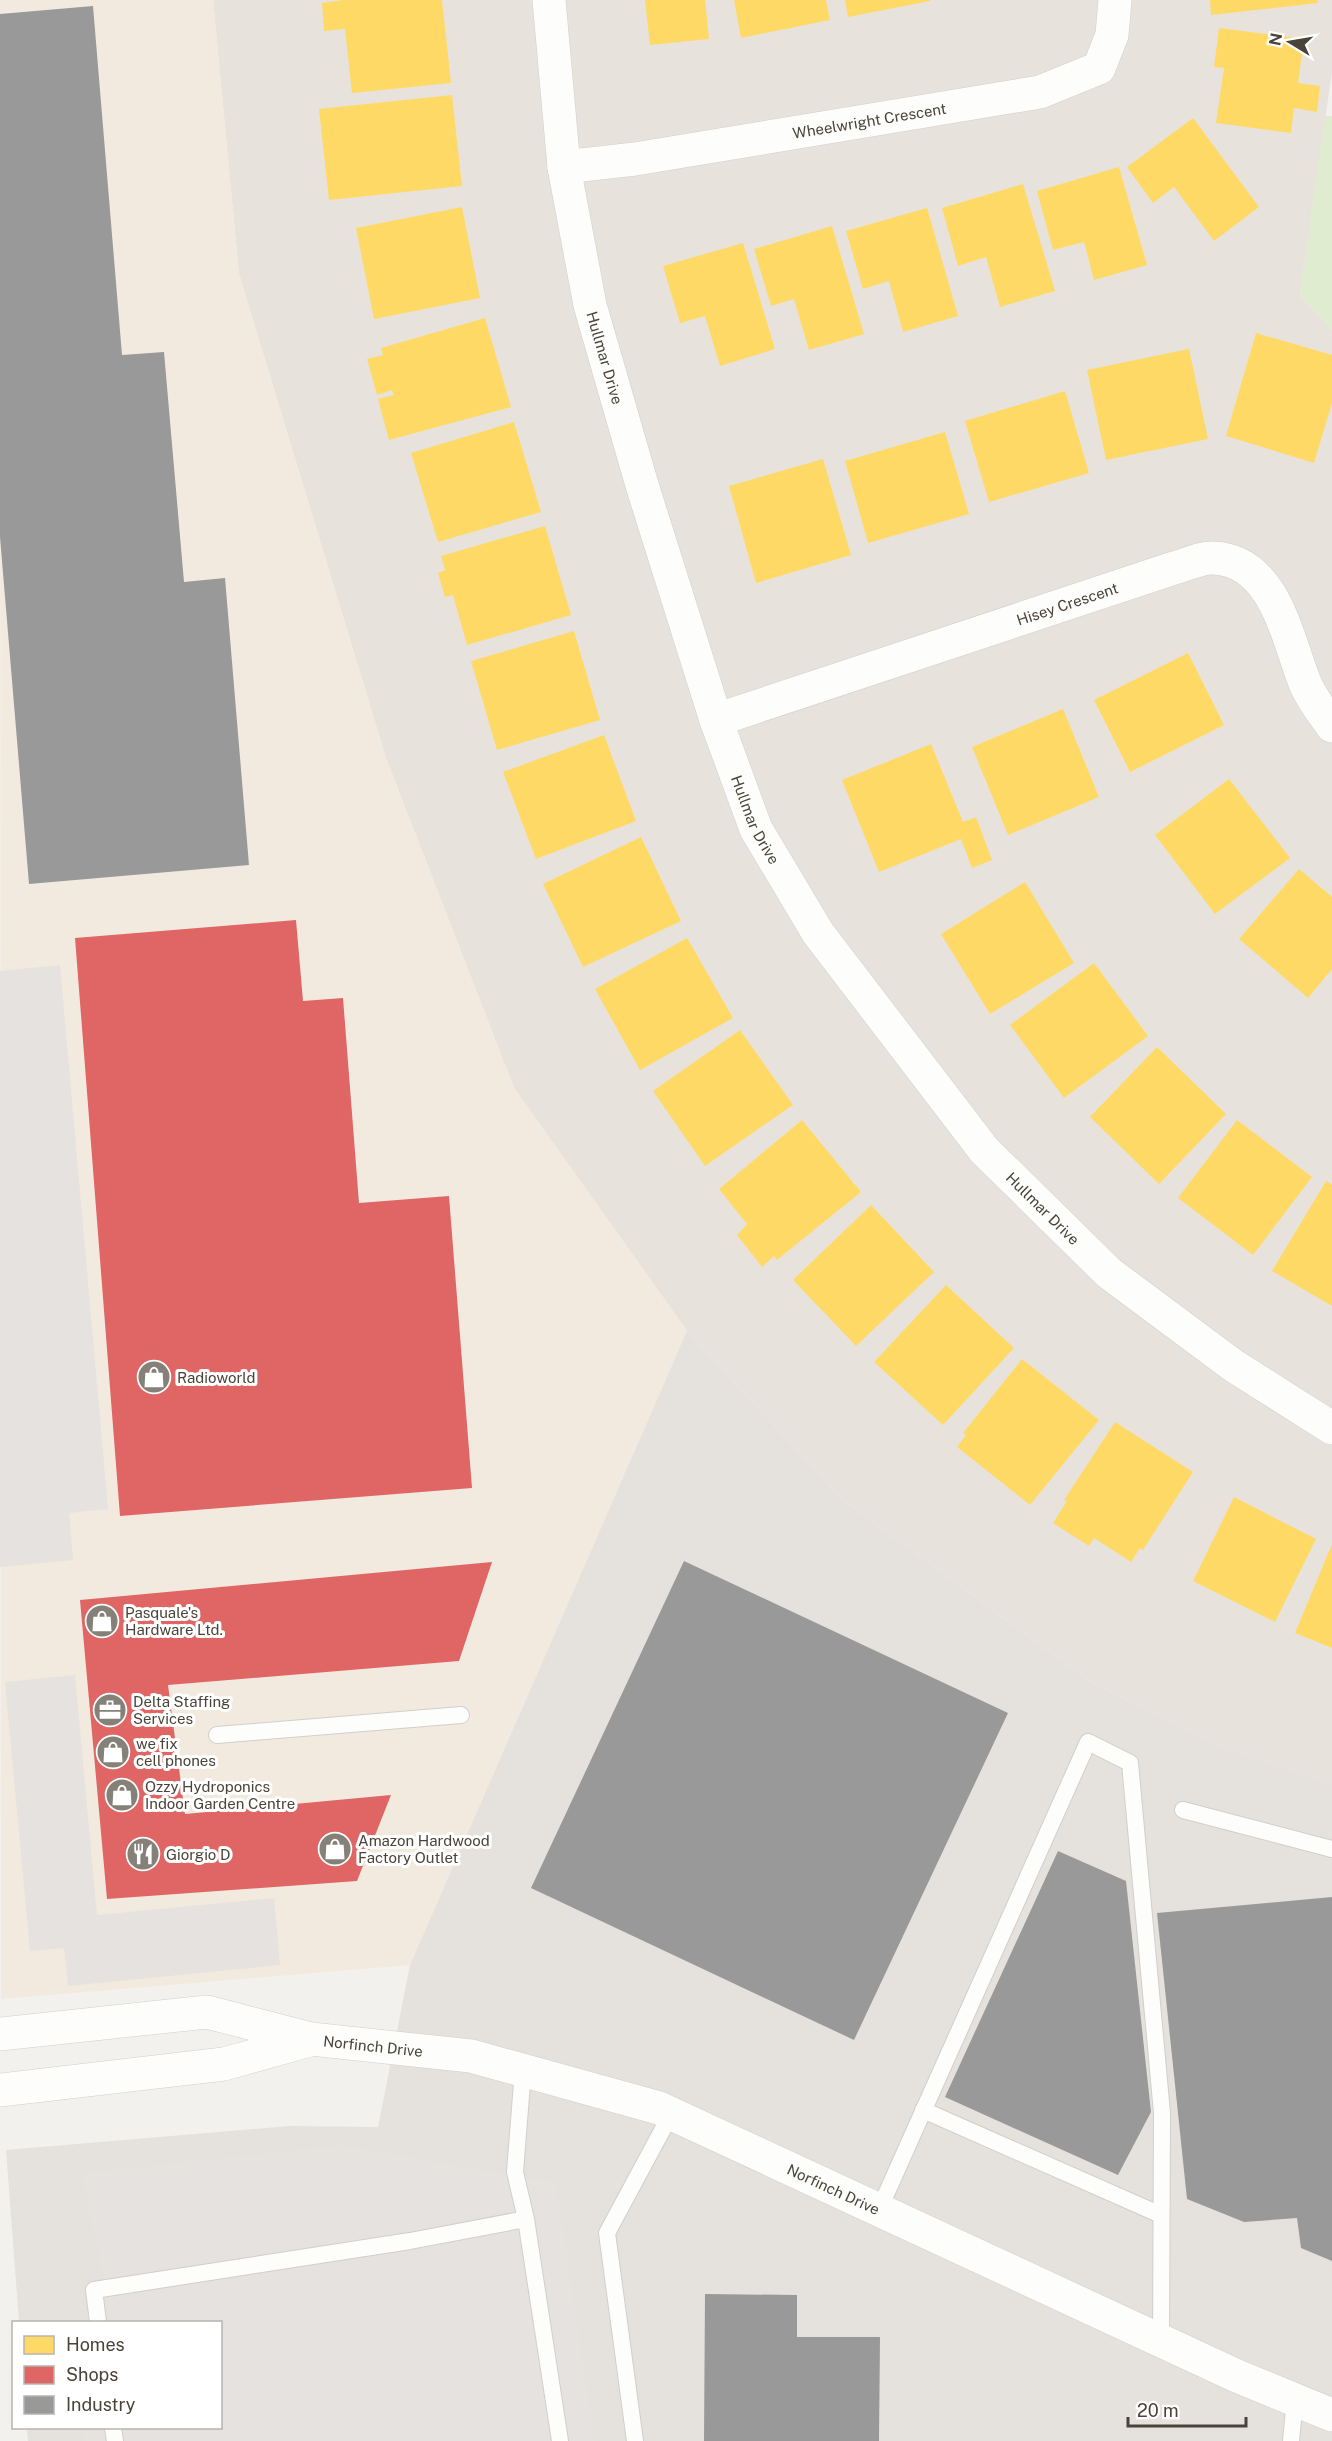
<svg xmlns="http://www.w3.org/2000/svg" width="1332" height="2441" viewBox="0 0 1332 2441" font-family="'Public Sans',sans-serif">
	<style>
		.residential { fill: #e7e3dc }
		.commercial { fill: #f2eadf }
		.industrial { fill: #e5e2de }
		.green { fill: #e0eccf }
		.parking { fill: #e5e2df }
		.homes { fill: #ffd966 }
		.shops { fill: #e06666 }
		.industry { fill: #999 }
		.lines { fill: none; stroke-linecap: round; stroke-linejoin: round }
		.service-casing { stroke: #d1cfcb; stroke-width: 18 }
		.minor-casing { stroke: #d1cfcb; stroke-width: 34 }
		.tertiary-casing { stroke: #d1cfcb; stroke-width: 34 }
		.service { stroke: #fdfdfc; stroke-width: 16 }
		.minor { stroke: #fdfdfc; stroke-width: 33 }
		.tertiary { stroke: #fdfdfc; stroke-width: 33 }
		.labels { text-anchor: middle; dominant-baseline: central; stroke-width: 6; stroke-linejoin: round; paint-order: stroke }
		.street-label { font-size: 15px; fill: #4a4339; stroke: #fff }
		.poi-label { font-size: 15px; fill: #4a4339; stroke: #fff; text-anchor: start }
	</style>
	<rect width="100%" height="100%" fill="#f3f1ee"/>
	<path class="residential" d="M 213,0 L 1332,0 L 1332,72 L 1300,295 L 1332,330 L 1332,1784 L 1215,1745 L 1089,1681 L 844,1501 L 687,1331 L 514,1088 L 386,758 L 239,274 Z"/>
	<path class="commercial" d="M 0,0 L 213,0 L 239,274 L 386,758 L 514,1088 L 687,1331 L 410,1965 L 1,1999 Z"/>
	<path class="industrial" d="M 687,1331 L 844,1501 L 1089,1681 L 1215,1745 L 1332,1784 L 1332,2441 L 28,2441 L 27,2428 L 220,2428 L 220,2322 L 19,2322 L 6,2150 L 290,2126 L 378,2127 L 410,1965 Z"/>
	<path class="green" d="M 1325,116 L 1332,116 L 1332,330 L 1300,295 Z"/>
	<path class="parking" d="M 60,965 L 108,1509 L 69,1513 L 73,1560 L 0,1567 L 0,971 Z
		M 75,1675 L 97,1915 L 274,1898 L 280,1965 L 68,1986 L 64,1948 L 30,1951 L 5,1682 Z
		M 343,2145 L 556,2183 L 595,2441 L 85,2441 L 82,2428 L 220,2428 L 220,2322 L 112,2322 L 82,2173 Z"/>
	<path class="homes" d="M 343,0 L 442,0 L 451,83 L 352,93 L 345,29 L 324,31 L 322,3 Z
		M 645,0 L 705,0 L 709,39 L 650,45 Z
		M 734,0 L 826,0 L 830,20 L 741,38 Z
		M 845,0 L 930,0 L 930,1 L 848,17 Z
		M 1210,0 L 1317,0 L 1318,3 L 1211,15 Z
		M 1219,28 L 1304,39 L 1298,83 L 1320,86 L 1317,112 L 1294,108 L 1291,133 L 1216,123 L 1224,68 L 1214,67 Z
		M 452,95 L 462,186 L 329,200 L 319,109 Z
		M 1193,118 L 1259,207 L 1214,241 L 1174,187 L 1153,203 L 1127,167 Z
		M 1119,167 L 1147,265 L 1094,280 L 1084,242 L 1053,250 L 1037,191 Z
		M 1023,184 L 1055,291 L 1000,307 L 986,257 L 958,266 L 942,208 Z
		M 462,207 L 480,298 L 374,319 L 356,228 Z
		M 927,208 L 958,316 L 903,332 L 889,281 L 863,289 L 846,231 Z
		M 832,226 L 864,334 L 809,350 L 794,299 L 771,306 L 754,249 Z
		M 743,243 L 775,349 L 720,366 L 705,316 L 680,323 L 663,266 Z
		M 485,318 L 511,407 L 389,440 L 378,399 L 394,395 L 392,390 L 377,395 L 367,359 L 383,355 L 381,348 Z
		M 1256,333 L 1332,355 L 1332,403 L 1314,463 L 1226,436 Z
		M 1189,349 L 1208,439 L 1106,460 L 1087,370 Z
		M 1065,391 L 1089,473 L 989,502 L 965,421 Z
		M 514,422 L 541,512 L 438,542 L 411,453 Z
		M 945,432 L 969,514 L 868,543 L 845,461 Z
		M 823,459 L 851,555 L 756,583 L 729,486 Z
		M 545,526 L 571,615 L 467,645 L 453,595 L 445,597 L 438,573 L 445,570 L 441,556 Z
		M 574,631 L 600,720 L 497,750 L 471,661 Z
		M 1188,653 L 1224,725 L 1130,772 L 1094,700 Z
		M 1063,709 L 1099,797 L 1008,835 L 972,747 Z
		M 604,735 L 636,821 L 536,859 L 503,772 Z
		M 931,744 L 963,822 L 976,817 L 992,860 L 972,868 L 961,839 L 879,872 L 842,780 Z
		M 1229,779 L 1290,858 L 1215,914 L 1155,835 Z
		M 641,837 L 681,921 L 583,967 L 543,884 Z
		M 1299,869 L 1332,897 L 1332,969 L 1308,998 L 1239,939 Z
		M 1025,882 L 1074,963 L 990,1014 L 941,934 Z
		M 687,938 L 733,1018 L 640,1070 L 595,989 Z
		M 1094,963 L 1148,1036 L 1064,1098 L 1010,1025 Z
		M 740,1030 L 793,1105 L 705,1166 L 653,1091 Z
		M 1157,1047 L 1226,1114 L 1159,1184 L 1090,1117 Z
		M 802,1120 L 861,1192 L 777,1260 L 774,1256 L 762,1267 L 737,1235 L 747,1224 L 719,1189 Z
		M 1237,1120 L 1312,1177 L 1253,1255 L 1178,1198 Z
		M 1326,1181 L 1332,1185 L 1332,1306 L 1272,1271 Z
		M 871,1205 L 934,1272 L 856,1346 L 793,1280 Z
		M 946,1285 L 1014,1348 L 943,1425 L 874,1362 Z
		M 1022,1359 L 1099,1420 L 1030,1505 L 957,1447 L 966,1435 L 963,1433 Z
		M 1115,1422 L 1193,1472 L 1143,1550 L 1140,1548 L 1131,1562 L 1094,1538 L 1089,1546 L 1053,1523 L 1067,1501 L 1064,1500 Z
		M 1234,1497 L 1316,1539 L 1275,1622 L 1193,1581 Z
		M 1332,1544 L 1332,1648 L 1295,1633 Z"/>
	<path class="shops" d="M 296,920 L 303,1001 L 343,998 L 359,1203 L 449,1196 L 472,1488 L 120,1516 L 75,938 Z
		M 492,1562 L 459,1661 L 168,1685 L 185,1814 L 391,1795 L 357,1881 L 107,1899 L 80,1600 Z"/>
	<path class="industry" d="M 93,6 L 122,355 L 164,352 L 184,582 L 225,578 L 249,865 L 29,884 L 0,537 L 0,14 Z
		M 684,1561 L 1008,1713 L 854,2040 L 531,1888 Z
		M 1058,1851 L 1126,1881 L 1151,2112 L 1118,2175 L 945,2097 Z
		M 1332,1897 L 1332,2261 L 1301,2248 L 1297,2218 L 1244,2222 L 1187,2199 L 1157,1913 Z
		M 705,2294 L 797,2295 L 797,2337 L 880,2337 L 879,2441 L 704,2441 Z"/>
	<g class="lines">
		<defs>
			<path id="service" d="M 217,1735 L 461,1715
				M 1183,1810 L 1332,1849
				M 523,2070 L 515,2172 L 526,2219 L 560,2441
				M 923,2110 L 1161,2215
				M 879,2210 L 1088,1742 L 1130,1763 L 1162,2113 L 1161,2341
				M 98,2322 L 94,2290 L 410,2241 L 526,2219
				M 113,2428 L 115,2441
				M 635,2441 L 607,2233 L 671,2114
				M 1291,2441 L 1295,2400"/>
			<g id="minor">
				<path id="s1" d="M 564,167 L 635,159 L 1040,92 L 1099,68 L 1112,35 L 1115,0"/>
				<path id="s2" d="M 716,720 L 1174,568 C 1186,565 1202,557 1214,558 C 1275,561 1287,638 1305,683 C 1311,698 1323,713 1332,726"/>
			</g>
			<g id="tertiary">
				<path id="s3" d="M 549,0 L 564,167 L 590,305 L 642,485 L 716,720 L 756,829 L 818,933 L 984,1150 L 1109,1273 L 1234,1366 L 1332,1428"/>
				<path id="s4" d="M 0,2034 L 207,2012 L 311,2039 L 471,2056 L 659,2108 L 1237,2376 L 1332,2415"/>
				<path d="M 0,2090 L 224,2064 L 310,2040"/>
			</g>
		</defs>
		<use href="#service" class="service-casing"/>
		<use href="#minor" class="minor-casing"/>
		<use href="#tertiary" class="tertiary-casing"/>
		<use href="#service" class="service"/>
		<use href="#minor" class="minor"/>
		<use href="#tertiary" class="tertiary"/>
	</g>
	<defs>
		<symbol id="shop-disc" viewBox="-11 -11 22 22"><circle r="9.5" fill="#858078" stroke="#fff"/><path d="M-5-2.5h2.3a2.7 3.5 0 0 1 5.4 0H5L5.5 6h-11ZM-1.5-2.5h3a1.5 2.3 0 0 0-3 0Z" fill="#fff"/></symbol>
		<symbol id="office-disc" viewBox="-11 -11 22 22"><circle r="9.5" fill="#858078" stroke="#fff"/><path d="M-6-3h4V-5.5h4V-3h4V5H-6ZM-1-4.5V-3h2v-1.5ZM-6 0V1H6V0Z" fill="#fff"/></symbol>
		<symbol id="restaurant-disc" viewBox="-11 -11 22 22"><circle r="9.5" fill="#858078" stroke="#fff"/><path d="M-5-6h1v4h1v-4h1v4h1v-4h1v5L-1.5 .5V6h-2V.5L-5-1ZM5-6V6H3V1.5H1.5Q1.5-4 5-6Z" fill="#fff"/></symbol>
	</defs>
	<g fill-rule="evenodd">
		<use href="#shop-disc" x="135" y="1358" width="38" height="38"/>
		<use href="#shop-disc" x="83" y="1602" width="38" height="38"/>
		<use href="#office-disc" x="91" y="1691" width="38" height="38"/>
		<use href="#shop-disc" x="94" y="1733" width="38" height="38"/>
		<use href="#shop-disc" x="103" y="1776" width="38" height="38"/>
		<use href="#shop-disc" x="316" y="1830" width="38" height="38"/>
		<use href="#restaurant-disc" x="124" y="1835" width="38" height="38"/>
	</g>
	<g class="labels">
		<g class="street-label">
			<text stroke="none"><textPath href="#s1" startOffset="309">Wheelwright Crescent</textPath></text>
			<text stroke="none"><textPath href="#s3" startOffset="363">Hullmar Drive</textPath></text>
			<text stroke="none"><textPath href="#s2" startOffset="370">Hisey Crescent</textPath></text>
			<text stroke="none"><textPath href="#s3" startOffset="849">Hullmar Drive</textPath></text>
			<text stroke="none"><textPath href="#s3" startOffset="1335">Hullmar Drive</textPath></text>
			<text stroke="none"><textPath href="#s4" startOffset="378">Norfinch Drive</textPath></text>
			<text stroke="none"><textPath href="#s4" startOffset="864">Norfinch Drive</textPath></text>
		</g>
		<g class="poi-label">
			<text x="177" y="1377">Radioworld</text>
			<text x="125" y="1612">Pasquale's<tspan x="125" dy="17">Hardware Ltd.</tspan></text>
			<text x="133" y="1701">Delta Staffing<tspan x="133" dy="17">Services</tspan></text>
			<text x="136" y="1743">we fix<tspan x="136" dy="17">cell phones</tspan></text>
			<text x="145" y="1786">Ozzy Hydroponics<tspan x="145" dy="17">Indoor Garden Centre</tspan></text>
			<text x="358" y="1840">Amazon Hardwood<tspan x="358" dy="17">Factory Outlet</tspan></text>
			<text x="166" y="1854">Giorgio D</text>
		</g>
	</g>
	<rect x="12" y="2321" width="210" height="108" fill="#ffffff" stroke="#b7b4b0" stroke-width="1.5"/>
	<rect x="24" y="2336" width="30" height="18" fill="#ffd966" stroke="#b7b4b0" stroke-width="1.5"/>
	<text x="66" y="2351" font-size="18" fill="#4a4339">Homes</text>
	<rect x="24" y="2366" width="30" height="18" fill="#e06666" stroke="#b7b4b0" stroke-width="1.5"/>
	<text x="66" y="2381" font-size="18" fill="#4a4339">Shops</text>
	<rect x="24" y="2396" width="30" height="18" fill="#999999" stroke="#b7b4b0" stroke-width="1.5"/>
	<text x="66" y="2411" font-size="18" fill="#4a4339">Industry</text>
	<g transform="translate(1290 42) rotate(281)" stroke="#ffffff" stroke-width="4.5" paint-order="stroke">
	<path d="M0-4.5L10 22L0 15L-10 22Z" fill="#4a4339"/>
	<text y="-9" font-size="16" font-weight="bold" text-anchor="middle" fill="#4a4339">N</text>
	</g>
	<path d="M1128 2417v9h118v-9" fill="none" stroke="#4a4339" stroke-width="3"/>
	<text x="1137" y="2417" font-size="18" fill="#4a4339" stroke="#ffffff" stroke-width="4.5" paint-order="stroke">20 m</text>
</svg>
